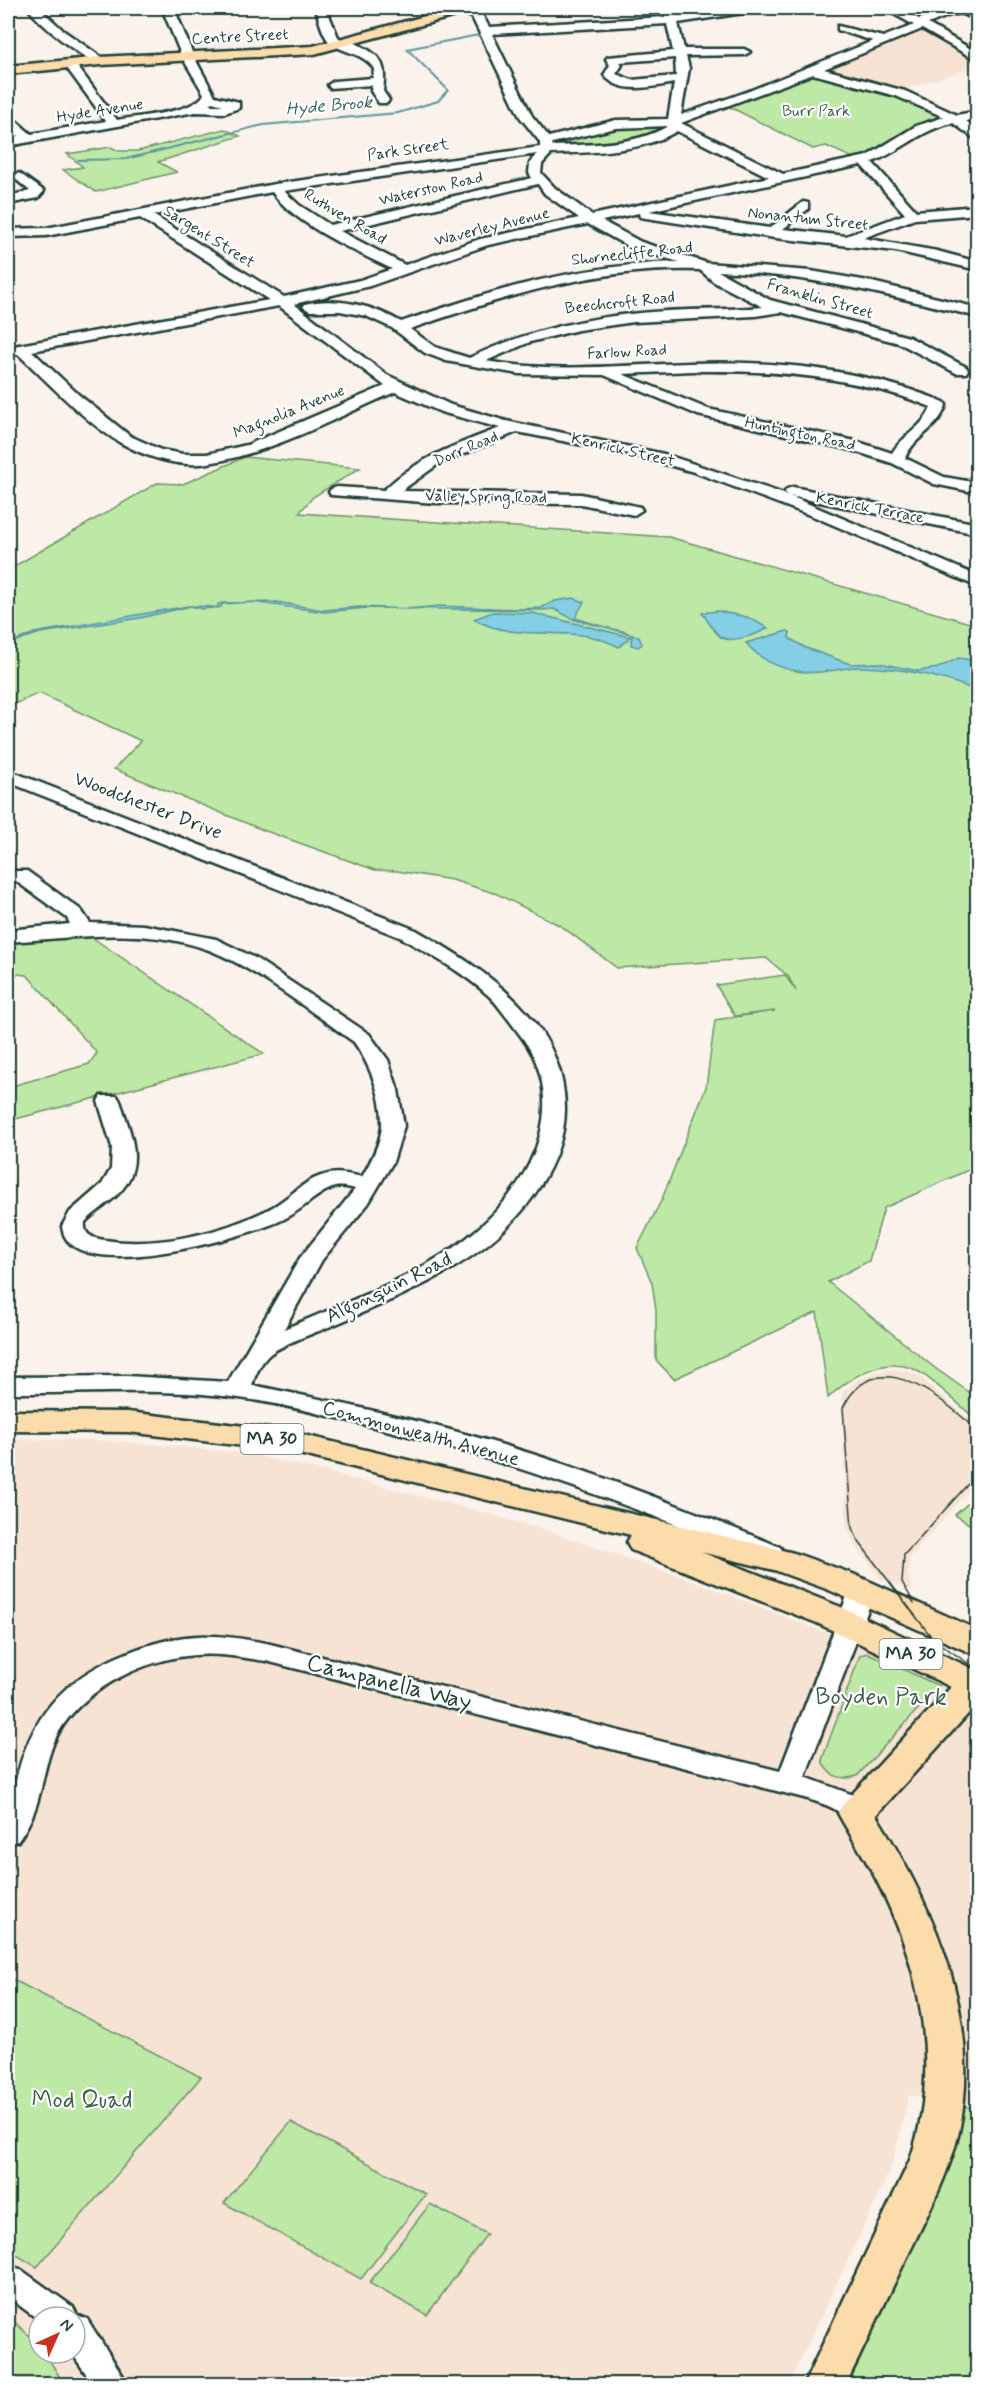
<svg xmlns="http://www.w3.org/2000/svg" width="985" height="2392" viewBox="0 0 985 2392" font-family="Mynerve,sans-serif">
	<style>
		.built { fill: #f6e3d3; fill-rule: evenodd }
		.green { fill: #bde8a5; stroke: #6e926c; stroke-width: 1.5 }
		.water { fill: #84cfe5; stroke: #5c959e; stroke-width: 1.5 }
		.lines { fill: none; stroke-linecap: round; stroke-linejoin: round }
		.stream { stroke: #5c959e; stroke-width: 2 }
		.minor-casing { stroke: #1f3d34; stroke-width: 5 }
		.major-casing { stroke: #1f3d34; stroke-width: 5 }
		.minor { fill: #fff; fill-rule: evenodd }
		.major { fill: #fddcac; fill-rule: evenodd }
		.tram { stroke: #1f3d34; stroke-width: 1.5 }
		.labels { text-anchor: middle; dominant-baseline: central; stroke-width: 4.5; stroke-linejoin: round; paint-order: stroke }
		.far-street-label { font-size: 16px; fill: #1f3d34; stroke: #fff }
		.far-park-label { font-size: 16px; fill: #3f5f4b; stroke: #fff }
		.far-water-label { font-size: 18px; font-style: italic; fill: #386260; stroke: #fff }
		.shield { fill: #fff; stroke: #627771; stroke-width: 1.5 }
		.shield-label { font-size: 18px; font-weight: bold; fill: #1f3d34 }
		.street-label { font-size: 20px; fill: #1f3d34; stroke: #fff }
		.near-street-label { font-size: 24px; fill: #1f3d34; stroke: #fff }
		.near-park-label { font-size: 24px; fill: #3f5f4b; stroke: #fff }
	</style>
	<rect width="100%" height="100%" fill="#fbf2eb"/>
	<filter id="ink" filterUnits="userSpaceOnUse"><feTurbulence type="fractalNoise" baseFrequency=".0167" numOctaves="2"/><feDisplacementMap in="SourceGraphic" scale="12" xChannelSelector="R" yChannelSelector="G"/><feConvolveMatrix kernelMatrix="1 2 1 2 8 2 1 2 1" color-interpolation-filters="sRGB"/></filter>
	<g filter="url(#ink)">
		<path class="built" d="M 919,31 L 978,63 L 977,66 L 903,90 L 823,69 Z
			M 898,1369 L 918,1375 L 977,1426 L 977,1481 L 910,1557 L 908,1574 L 912,1590 L 882,1580 L 854,1543 L 847,1528 L 846,1516 L 842,1393 L 855,1381 L 876,1372 Z
			M 8,1440 L 96,1440 L 175,1446 L 252,1455 L 319,1470 L 478,1511 L 551,1532 L 698,1583 L 855,1644 L 931,1679 L 977,1705 L 977,2108 L 966,2103 L 961,2105 L 909,2095 L 894,2158 L 879,2194 L 789,2384 L 8,2384 ZM 39,2317 L 75,2317 L 75,2353 L 39,2353 Z"/>
		<path class="green" d="M 814,74 L 896,96 L 944,117 L 912,127 L 879,151 L 855,159 L 826,146 L 813,149 L 728,106 Z
			M 665,126 C 653,146 580,145 557,146 L 555,144 C 582,125 633,126 665,126 Z
			M 224,129 L 240,136 L 158,162 L 177,172 L 96,192 L 63,170 L 83,167 L 67,154 L 111,147 L 119,151 L 138,151 Z
			M 245,457 L 360,468 L 313,497 L 299,513 L 669,537 L 977,625 L 977,1166 L 884,1208 L 869,1261 L 828,1282 L 935,1368 L 977,1398 L 977,1420 C 962,1408 927,1373 911,1368 C 881,1357 849,1378 828,1398 L 817,1312 L 674,1379 L 656,1360 L 656,1310 L 652,1283 L 637,1248 L 662,1199 L 706,1087 L 715,1020 L 775,1011 L 735,1016 L 716,985 L 785,975 L 796,991 L 788,976 L 766,958 L 617,968 L 561,926 L 497,894 L 452,880 L 397,871 L 375,870 L 263,830 L 114,769 L 141,741 L 39,693 L 8,707 L 8,570 L 157,483 L 183,484 Z
			M 84,932 L 264,1054 L 8,1121 L 8,1087 L 89,1064 L 97,1053 L 27,975 L 8,973 L 8,938 Z
			M 977,1495 L 978,1528 L 977,1529 L 955,1515 Z
			M 868,1653 L 939,1686 L 857,1776 C 841,1781 827,1776 822,1760 L 860,1655 Z
			M 8,1977 L 201,2077 L 37,2267 L 8,2250 Z
			M 961,2105 L 977,2109 L 977,2384 L 842,2384 Z
			M 291,2122 L 426,2194 L 361,2279 L 224,2203 Z
			M 430,2204 L 487,2234 L 427,2315 L 369,2283 Z
			M 8,2316 L 36,2342 L 39,2353 L 45,2353 L 64,2384 L 8,2384 Z"/>
		<path class="water" d="M 573,598 L 584,602 L 575,618 L 639,637 L 642,644 L 638,647 L 631,645 L 632,636 L 626,632 L 575,620 L 554,609 L 541,610 L 366,608 L 325,612 L 252,602 L 222,604 L 221,607 L 203,609 L 191,606 L 140,618 L 40,633 L 8,644 L 34,633 L 188,606 C 195,606 211,606 218,608 L 218,604 L 223,603 L 277,602 L 323,610 L 360,607 L 409,609 L 439,606 L 519,609 L 541,608 L 555,601 Z
			M 717,611 L 747,617 L 768,628 C 758,634 732,644 721,637 C 713,632 708,620 702,613 Z
			M 493,612 L 533,613 L 630,637 L 619,647 C 609,642 599,638 588,636 C 551,630 508,639 474,619 Z
			M 787,631 L 790,632 L 789,638 L 806,648 L 850,664 L 879,663 L 918,671 L 938,668 L 959,658 L 977,661 L 977,691 C 942,676 900,668 861,667 C 850,666 840,670 829,671 C 799,676 766,667 746,643 Z"/>
		<g class="lines">
			<path class="stream" d="M 78,160 L 126,159 L 263,125 L 398,113 L 438,101 L 448,90 L 407,49 L 479,35"/>
			<defs>
				<path id="minor" d="M 28,8 L 39,8 L 64,31 L 104,59 L 104,63 C 89,66 36,21 28,8 Z
					M 162,8 L 174,8 L 194,57 L 215,96 L 239,102 L 239,108 L 225,113 L 195,112 L 8,146 L 8,138 L 19,136 L 8,124 L 8,114 L 31,134 L 106,121 L 64,64 L 70,60 L 74,62 L 117,120 C 137,116 195,113 204,94 L 182,57 ZM 212,102 L 223,105 L 209,105 Z
					M 316,8 L 326,8 L 338,37 C 343,41 345,38 351,41 C 380,55 387,60 383,91 L 389,100 L 387,103 L 379,103 L 371,91 L 372,85 L 330,88 L 328,85 L 334,81 L 373,78 L 374,69 C 365,53 341,52 330,43 C 323,36 318,17 316,8 Z
					M 459,8 L 481,13 L 489,27 L 665,17 L 664,8 L 674,8 L 676,16 L 736,8 L 761,8 L 756,11 L 678,23 L 684,49 L 744,49 L 750,52 L 744,55 L 686,56 L 689,68 L 681,115 L 749,91 L 873,41 L 838,30 L 838,26 L 883,37 L 914,25 L 883,8 L 896,8 L 919,19 L 948,9 L 968,8 L 968,12 L 950,15 L 928,24 L 978,53 L 978,61 L 922,29 L 824,69 L 905,91 L 957,115 L 978,111 L 978,119 L 966,121 L 978,130 L 978,141 L 953,123 C 921,129 901,152 872,162 L 916,211 L 978,206 L 978,214 L 915,219 L 863,238 L 937,251 L 978,262 L 978,270 L 896,251 L 775,238 L 640,217 L 639,213 L 602,221 L 641,242 L 707,263 L 811,271 L 868,281 L 978,308 L 978,317 C 890,295 809,275 718,271 L 770,300 L 909,337 L 966,367 L 968,370 L 966,373 L 956,373 L 899,343 L 781,312 L 755,316 L 634,322 L 578,330 L 530,342 L 486,361 C 553,373 622,365 690,363 C 778,360 862,369 944,402 L 946,405 C 939,429 914,436 905,458 L 944,477 L 978,483 L 978,493 L 934,484 L 892,463 L 851,450 L 698,415 L 604,375 L 519,374 L 446,361 L 425,353 L 392,328 L 366,316 L 340,311 L 310,311 L 303,307 L 305,304 C 336,296 374,306 401,322 C 497,289 577,265 679,262 L 631,248 L 588,224 L 488,245 L 370,286 L 294,304 L 387,375 L 451,405 L 506,421 L 664,454 L 787,495 L 785,492 L 787,489 L 793,487 L 978,524 L 978,534 L 790,496 L 978,576 L 978,587 L 815,517 L 694,472 L 629,454 L 517,432 L 437,465 L 401,491 L 581,494 L 640,507 L 642,510 L 634,515 L 581,504 L 436,503 L 331,495 L 329,492 L 331,489 L 337,487 L 384,490 C 417,458 458,444 500,428 L 441,412 L 395,392 C 335,418 273,453 208,463 C 179,468 146,457 121,443 C 87,424 47,381 18,354 L 8,355 L 8,347 L 269,300 L 140,218 L 46,236 L 8,237 L 8,229 L 46,228 L 275,184 L 540,147 L 540,142 L 520,117 L 472,17 L 459,12 ZM 667,24 L 673,51 L 608,57 L 606,59 L 610,65 L 604,75 C 620,95 652,87 674,83 L 668,119 L 616,120 L 549,137 L 532,116 L 492,34 ZM 675,58 L 676,76 L 632,80 L 616,74 L 622,65 L 620,62 ZM 813,74 L 896,96 L 944,117 L 916,126 L 867,156 L 783,174 L 681,123 ZM 668,126 C 635,146 590,144 553,146 L 552,143 L 616,128 ZM 677,131 L 769,177 L 592,215 L 555,188 L 541,173 L 542,164 L 551,154 C 592,152 641,153 677,131 ZM 537,154 L 530,163 L 529,173 L 532,178 L 330,225 L 299,205 L 284,191 ZM 861,165 L 905,214 L 846,236 L 783,229 L 808,209 L 808,203 L 803,202 L 770,228 L 649,211 ZM 538,184 L 545,194 L 579,218 L 480,239 L 405,265 L 340,231 ZM 272,192 C 296,225 355,251 392,269 L 360,280 L 284,297 L 153,215 ZM 700,270 L 714,282 L 763,307 C 731,310 698,309 666,311 C 597,315 532,328 469,358 L 435,347 L 410,329 C 505,296 599,266 700,270 ZM 279,306 L 385,386 L 247,445 L 207,454 L 183,454 L 161,450 L 130,436 L 79,395 L 32,351 ZM 693,371 C 776,370 854,376 931,407 C 925,426 902,436 892,453 L 855,441 L 708,409 L 622,374 Z
					M 19,173 L 44,191 L 38,198 L 8,204 L 8,196 L 30,191 L 13,177 Z
					M 8,770 L 416,930 C 484,969 565,1021 565,1109 C 565,1137 554,1163 540,1186 C 496,1258 411,1292 336,1324 C 318,1332 286,1342 270,1354 C 262,1360 255,1375 252,1385 C 336,1402 421,1420 503,1445 C 597,1473 690,1510 780,1547 L 784,1553 L 780,1559 L 771,1562 L 762,1559 C 631,1505 497,1456 358,1423 C 319,1414 279,1403 239,1398 C 162,1387 84,1394 8,1393 L 8,1377 L 127,1376 L 228,1382 L 300,1258 L 355,1189 C 348,1187 339,1185 332,1188 C 314,1195 300,1212 282,1220 C 249,1236 67,1289 62,1226 L 70,1212 L 102,1184 L 111,1169 L 112,1147 L 98,1101 L 101,1096 L 117,1096 L 120,1101 C 131,1134 146,1166 118,1194 C 108,1204 95,1212 85,1222 C 83,1236 94,1238 105,1240 C 158,1248 224,1233 271,1208 C 288,1199 302,1182 321,1176 C 335,1171 348,1174 362,1177 C 370,1163 381,1143 382,1125 C 383,1097 370,1065 354,1042 C 314,1014 248,962 203,948 C 140,927 72,938 8,942 L 8,930 L 70,924 L 67,918 L 13,879 L 10,875 L 13,871 L 27,871 L 81,910 L 90,923 L 144,925 L 216,939 L 255,958 L 369,1034 L 388,1060 L 398,1090 L 404,1126 L 393,1162 L 368,1204 L 322,1260 L 284,1329 C 343,1304 406,1281 459,1244 C 515,1203 564,1133 536,1062 C 530,1046 519,1034 509,1020 C 502,1012 497,1003 489,996 C 463,972 432,956 402,938 L 8,782 Z
					M 862,1582 L 871,1585 L 875,1591 L 805,1777 L 856,1796 L 870,1813 L 866,1820 C 850,1825 848,1819 836,1810 C 828,1805 817,1802 808,1799 L 266,1661 C 243,1658 220,1653 197,1655 C 144,1658 76,1691 54,1742 C 39,1779 44,1805 18,1841 L 8,1844 C 8,1833 6,1821 8,1812 C 9,1803 14,1794 15,1785 C 30,1717 61,1679 127,1653 C 149,1644 174,1637 198,1636 C 221,1635 244,1639 266,1643 L 780,1771 L 849,1591 L 853,1585 Z
					M 8,2265 L 20,2269 L 73,2307 L 77,2315 L 87,2319 L 128,2384 L 93,2384 L 72,2353 L 75,2353 L 75,2317 L 39,2317 L 39,2320 L 8,2297 Z"/>
				<path id="major" d="M 455,8 L 476,8 L 474,11 L 314,54 L 100,65 L 8,74 L 8,66 L 100,57 L 313,46 Z
					M 959,8 L 978,10 L 978,19 L 959,13 Z
					M 8,1411 L 128,1412 L 287,1431 L 794,1553 L 853,1574 L 978,1630 L 978,1656 L 829,1590 L 774,1570 L 701,1552 L 841,1607 L 973,1669 L 978,1668 L 978,1703 L 876,1815 C 935,1909 983,2019 959,2132 C 950,2171 930,2209 913,2245 C 890,2291 869,2338 846,2384 L 804,2384 L 910,2160 C 941,2069 922,1970 879,1885 C 867,1860 851,1837 838,1813 L 843,1804 L 951,1687 L 817,1623 L 631,1550 L 627,1542 L 631,1535 L 287,1451 L 128,1432 L 8,1431 Z"/>
			</defs>
			<use href="#minor" class="minor-casing"/>
			<use href="#major" class="major-casing"/>
			<use href="#minor" class="minor"/>
			<use href="#major" class="major"/>
			<path class="tram" d="M 978,1431 C 944,1400 876,1340 843,1408 L 852,1528 L 859,1542 L 933,1639 L 978,1670
				M 914,1603 L 902,1582 L 904,1555 L 978,1473"/>
		</g>
	</g>
	<g class="labels">
		<g class="far-street-label">
			<text transform="translate(240 37) rotate(-3)">Centre Street</text>
			<text transform="translate(100 111) rotate(-9)">Hyde Avenue</text>
			<text transform="translate(408 150) rotate(-8)">Park Street</text>
			<text transform="translate(431 189) rotate(-13)">Waterston Road</text>
			<text transform="translate(345 217) rotate(31)">Ruthven Road</text>
			<text transform="translate(808 219) rotate(6)">Nonantum Street</text>
			<text transform="translate(492 227) rotate(-14)">Waverley Avenue</text>
			<text transform="translate(209 237) rotate(32)">Sargent Street</text>
			<text transform="translate(632 254) rotate(-6)">Shornecliffe Road</text>
			<text transform="translate(820 299) rotate(16)">Franklin Street</text>
			<text transform="translate(620 303) rotate(-6)">Beechcroft Road</text>
			<text transform="translate(627 352) rotate(-3)">Farlow Road</text>
			<text transform="translate(289 412) rotate(-22)">Magnolia Avenue</text>
			<text transform="translate(800 434) rotate(12)">Huntington Road</text>
			<text transform="translate(466 449) rotate(-23)">Dorr Road</text>
			<text transform="translate(623 450) rotate(13)">Kenrick Street</text>
			<text transform="translate(486 497) rotate(1)">Valley Spring Road</text>
			<text transform="translate(870 508) rotate(11)">Kenrick Terrace</text>
		</g>
		<g class="far-park-label">
			<text x="816" y="111">Burr Park</text>
		</g>
		<g class="far-water-label">
			<text transform="translate(329 106) rotate(-5)">Hyde Brook</text>
		</g>
		<g class="shield">
			<rect x="240.5" y="1424" width="63" height="30" rx="4.5"/>
			<rect x="879.5" y="1639" width="63" height="30" rx="4.5"/>
		</g>
		<g class="shield-label">
			<text x="272" y="1439">MA 30</text>
			<text x="911" y="1654">MA 30</text>
		</g>
		<g class="street-label">
			<text transform="translate(148 806) rotate(21)">Woodchester Drive</text>
			<text transform="translate(389 1288) rotate(-26)">Algonquin Road</text>
			<text transform="translate(421 1434) rotate(15)">Commonwealth Avenue</text>
		</g>
		<g class="near-street-label">
			<text transform="translate(389 1683) rotate(14)">Campanella Way</text>
		</g>
		<g class="near-park-label">
			<text x="881" y="1697">Boyden Park</text>
			<text x="82" y="2100">Mod Quad</text>
		</g>
	</g>
	<rect width="985" height="2392" fill="none" stroke="#fff" stroke-width="30"/>
	<rect x="15" y="15" width="955" height="2362" fill="none" stroke="#1f3d34" stroke-width="2" filter="url(#ink)"/>
	<g transform="translate(57 2335) rotate(45)"><circle r="28" fill="#ffffff" stroke="#a5b1ae" stroke-width="1.5"/>
	<path d="M0-4.5L10 22L0 15L-10 22Z" fill="#c8321e"/>
	<text y="-9" font-size="16" font-weight="bold" text-anchor="middle" fill="#1f3d34">N</text>
	</g>
</svg>
